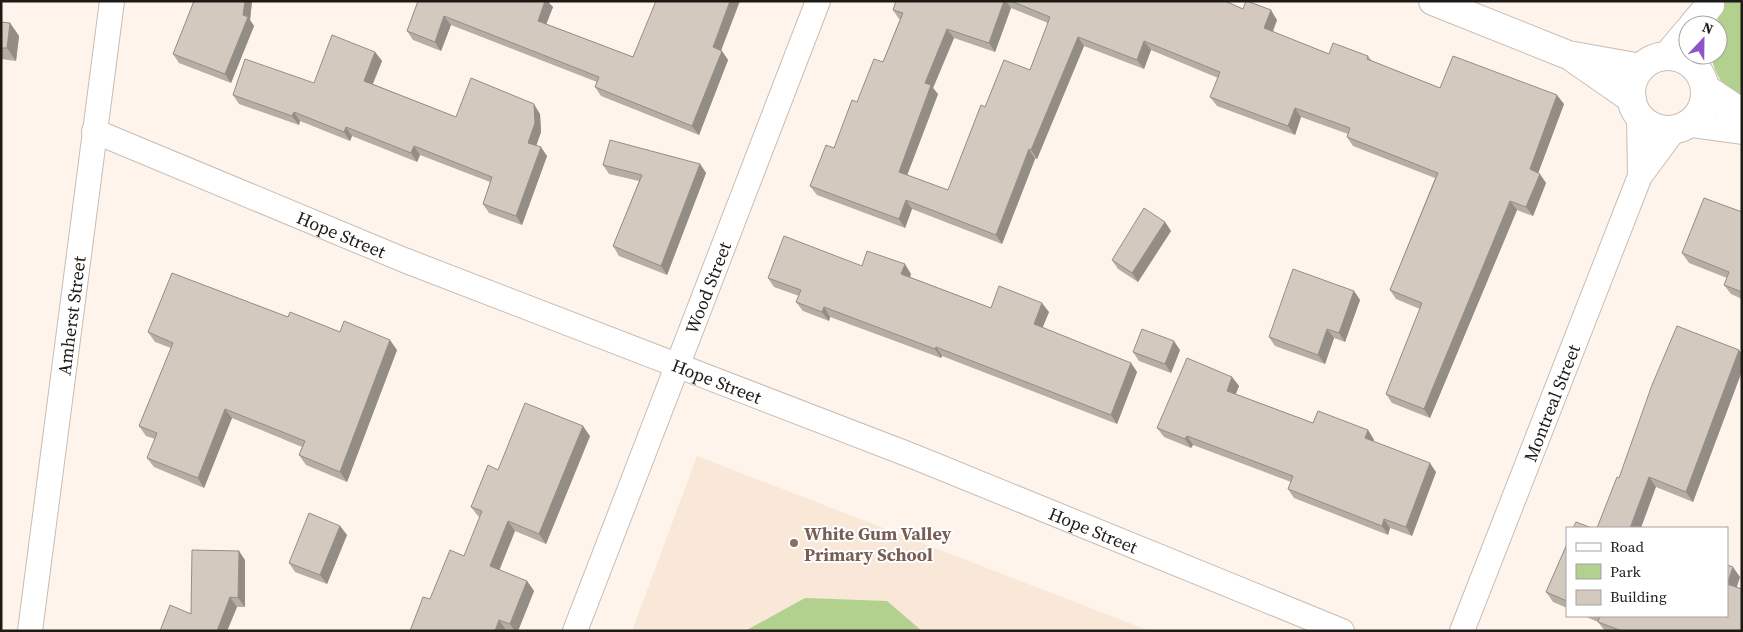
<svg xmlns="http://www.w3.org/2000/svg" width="1743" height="632" viewBox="0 0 1743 632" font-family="'Source Serif 4',serif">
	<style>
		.built { fill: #f9e7d8 }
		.green { fill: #b2d08e }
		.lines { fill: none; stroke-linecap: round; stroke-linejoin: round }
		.street-casing { stroke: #c8bdb3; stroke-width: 26 }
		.secondary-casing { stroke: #c8bdb3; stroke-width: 30 }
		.street { stroke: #fff; stroke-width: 24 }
		.secondary { stroke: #fff; stroke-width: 28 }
		.wall { fill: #b6ada4; fill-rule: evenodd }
		.shaded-wall { fill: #948d86 }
		.building { fill: #d4c9bf; stroke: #948d86 }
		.education-dot { fill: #8d6e63; stroke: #fff; stroke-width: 2 }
		.labels { text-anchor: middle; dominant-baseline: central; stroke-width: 4; stroke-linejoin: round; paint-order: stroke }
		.street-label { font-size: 18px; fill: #1e1a16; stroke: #fff }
		.education-label { font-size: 18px; font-weight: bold; fill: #785e54; stroke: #fff; text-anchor: start }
	</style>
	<rect width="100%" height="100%" fill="#fef4ec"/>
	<path class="built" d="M 697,456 L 1150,631 L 632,631 Z"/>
	<path class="green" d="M 1725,1 L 1742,1 L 1742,98 C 1723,87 1715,76 1711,55 L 1718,55 L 1716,25 Z
		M 805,598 L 887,601 L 922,631 L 745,631 Z"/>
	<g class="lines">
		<defs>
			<g id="street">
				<path d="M 1639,116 L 1640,176"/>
				<path id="s1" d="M 94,131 L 404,260 L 915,457 L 1342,631"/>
				<path id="s2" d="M 30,631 L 112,1"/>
				<path id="s3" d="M 575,631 L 818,1"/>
				<path id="s4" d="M 1462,631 L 1640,176 L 1674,130"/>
			</g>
			<path id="secondary" d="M 1433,1 L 1568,55 L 1641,68
				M 1693,25 L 1710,5
				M 1668,55 L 1688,31
				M1631 93a37 37 0 1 1 74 0a37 37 0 1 1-74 0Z
				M 1573,58 L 1632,99
				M 1705,88 L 1742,113
				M 1691,123 L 1742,130"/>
		</defs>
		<use href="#street" class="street-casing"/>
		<use href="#secondary" class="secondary-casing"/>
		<use href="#street" class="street"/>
		<use href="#secondary" class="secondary"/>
	</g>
	<path class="wall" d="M 194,1 L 252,1 L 250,20 L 254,26 L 231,83 L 179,63 L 173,54 Z
		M 418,1 L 550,1 L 549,3 L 553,7 L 546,24 L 633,57 L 721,50 L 728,60 L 699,135 L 601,96 L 595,87 L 597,82 L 451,25 L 441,51 L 413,40 L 407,31 Z
		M 896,1 L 1225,1 L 1243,9 L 1277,20 L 1273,32 L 1329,54 L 1368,56 L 1372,61 L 1440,88 L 1564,104 L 1538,173 L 1546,183 L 1533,216 L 1517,210 L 1430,418 L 1392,403 L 1386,394 L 1420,309 L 1396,299 L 1390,290 L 1435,178 L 1353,146 L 1347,137 L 1348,134 L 1301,117 L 1295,135 L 1217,106 L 1210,97 L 1218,78 L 1151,50 L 1144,69 L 1084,46 L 1037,159 L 1035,159 L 1002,244 L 912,209 L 905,228 L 817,195 L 810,186 L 834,148 L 857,102 L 883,62 L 900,19 L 899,19 L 893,10 ZM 1011,8 L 1048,23 L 1030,70 L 985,107 L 948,190 L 907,175 L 938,94 L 933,88 L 954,38 L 995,52 Z
		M 1,14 L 2,15 L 1,22 L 10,23 L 19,36 L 16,61 L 1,59 Z
		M 375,52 L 382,61 L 373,84 L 456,117 L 540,114 L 541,132 L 536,146 L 547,156 L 522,225 L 489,213 L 483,204 L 490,182 L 420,155 L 417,162 L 352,136 L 350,141 L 300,121 L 299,125 L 239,104 L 233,95 L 314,83 Z
		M 700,164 L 706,173 L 667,275 L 619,256 L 613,246 L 639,181 L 609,174 L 603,165 Z
		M 1742,212 L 1742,299 L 1731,294 L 1724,285 L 1727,278 L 1689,263 L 1682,253 Z
		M 1165,222 L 1171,231 L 1138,282 L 1118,269 L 1112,260 Z
		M 862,266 L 911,274 L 910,277 L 991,308 L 1049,312 L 1042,328 L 1131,363 L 1137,372 L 1117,424 L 942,356 L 941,358 L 830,317 L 829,321 L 803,311 L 796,302 L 799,296 L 774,287 L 768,278 Z
		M 1354,291 L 1360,300 L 1345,342 L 1334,338 L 1325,364 L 1275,346 L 1269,337 Z
		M 288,317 L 397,350 L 347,482 L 306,465 L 299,455 L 302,447 L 232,418 L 204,488 L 154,467 L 147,458 L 155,439 L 146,436 L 139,426 L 171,348 L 155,342 L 148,332 Z
		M 1180,350 L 1171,373 L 1139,361 L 1133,352 Z
		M 1742,354 L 1742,371 L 1693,502 L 1656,487 L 1619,478 Z
		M 1232,377 L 1239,386 L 1236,394 L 1313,423 L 1368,430 L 1374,440 L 1374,442 L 1436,472 L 1412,536 L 1390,528 L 1388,535 L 1294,498 L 1288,489 L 1291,482 L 1193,445 L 1191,448 L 1164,437 L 1157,428 Z
		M 590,436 L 546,544 L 515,531 L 499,570 L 527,581 L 534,591 L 518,631 L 509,631 L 506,630 L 506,631 L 410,631 L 430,599 L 464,556 L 480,517 L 478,516 L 471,507 L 498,470 Z
		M 340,526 L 347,535 L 327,584 L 295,572 L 289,563 Z
		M 1567,544 L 1567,608 L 1553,602 L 1546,592 Z
		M 245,560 L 245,607 L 237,607 L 227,631 L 160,631 L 191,614 Z
		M 1727,565 L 1740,577 L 1737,587 L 1742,631 L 1605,631 L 1598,622 L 1584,616 L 1727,616 Z"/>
	<path class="shaded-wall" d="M 245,1 L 252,1 L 250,20 L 254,26 L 231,83 L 225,74 L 243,15 Z
		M 545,1 L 550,1 L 549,3 L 553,7 L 544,30 L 538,21 Z
		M 730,1 L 740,1 L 719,56 L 713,47 Z
		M 1004,1 L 1006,1 L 1011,8 L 995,52 L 989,43 Z
		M 1271,10 L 1277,20 L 1270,37 L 1264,28 Z
		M 444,16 L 451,25 L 441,51 L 435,42 Z
		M 10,23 L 19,36 L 16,61 L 7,48 Z
		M 947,29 L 954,38 L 933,88 L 938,94 L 905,181 L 899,172 L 925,83 Z
		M 1078,37 L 1084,46 L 1037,159 L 1031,150 Z
		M 1144,41 L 1151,50 L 1144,69 L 1137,60 Z
		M 722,51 L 728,60 L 699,135 L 692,126 Z
		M 375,52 L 382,61 L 370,90 L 364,81 Z
		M 1557,95 L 1564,104 L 1536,179 L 1530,169 Z
		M 534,104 L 540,114 L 541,132 L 534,152 L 528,143 Z
		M 1295,108 L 1301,117 L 1295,135 L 1288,126 Z
		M 294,112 L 300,121 L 299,125 L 292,116 Z
		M 346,127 L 352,136 L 350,141 L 344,132 Z
		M 414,146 L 420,155 L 417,162 L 411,153 Z
		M 541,147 L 547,156 L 522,225 L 516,216 Z
		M 1029,149 L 1035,159 L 1002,244 L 996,235 Z
		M 700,164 L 706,173 L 667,275 L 661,266 Z
		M 1540,174 L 1546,183 L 1533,216 L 1526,207 Z
		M 906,200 L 912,209 L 905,228 L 899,219 Z
		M 1510,201 L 1517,210 L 1430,418 L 1424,409 Z
		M 1165,222 L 1171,231 L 1138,282 L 1132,273 Z
		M 905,264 L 911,274 L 908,283 L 901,274 Z
		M 1354,291 L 1360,300 L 1345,342 L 1339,333 Z
		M 1042,303 L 1049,312 L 1040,334 L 1034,324 Z
		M 824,307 L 830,317 L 829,321 L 822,312 Z
		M 1327,329 L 1334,338 L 1325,364 L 1318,355 Z
		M 390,340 L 397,350 L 347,482 L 340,472 Z
		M 1174,341 L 1180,350 L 1171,373 L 1165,364 Z
		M 936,347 L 942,356 L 941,358 L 935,349 Z
		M 1739,350 L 1742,354 L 1742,371 L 1693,502 L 1686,492 Z
		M 1131,363 L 1137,372 L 1117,424 L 1111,415 Z
		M 1232,377 L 1239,386 L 1233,400 L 1227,391 Z
		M 225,409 L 232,418 L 204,488 L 198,478 Z
		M 583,426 L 590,436 L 546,544 L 539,534 Z
		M 1368,430 L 1374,440 L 1371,447 L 1365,438 Z
		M 1187,436 L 1193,445 L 1191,448 L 1185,439 Z
		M 1430,463 L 1436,472 L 1412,536 L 1406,527 Z
		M 1649,477 L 1656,487 L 1641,528 L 1630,528 Z
		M 1384,519 L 1390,528 L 1388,535 L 1382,526 Z
		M 508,521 L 515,531 L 497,576 L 490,566 Z
		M 340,526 L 347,535 L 327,584 L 320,575 Z
		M 239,551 L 245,560 L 245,607 L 238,598 Z
		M 1733,567 L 1740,577 L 1734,594 L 1727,584 Z
		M 527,581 L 534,591 L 518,631 L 515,631 L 510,624 Z
		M 230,597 L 237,607 L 227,631 L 217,631 Z
		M 499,620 L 506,630 L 506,631 L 495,631 Z"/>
	<path class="building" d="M 194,1 L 245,1 L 243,15 L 248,17 L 225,74 L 173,54 Z
		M 418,1 L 545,1 L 538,21 L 633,57 L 656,1 L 730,1 L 713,47 L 722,51 L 692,126 L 595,87 L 599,77 L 444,16 L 435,42 L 407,31 Z
		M 896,1 L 1004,1 L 989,43 L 947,29 L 925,83 L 931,85 L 899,172 L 948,190 L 981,105 L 985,107 L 1004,60 L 1030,70 L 1050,17 L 1011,1 L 1225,1 L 1243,9 L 1246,1 L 1247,1 L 1271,10 L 1264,28 L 1329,54 L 1333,43 L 1368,56 L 1367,59 L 1440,88 L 1453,56 L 1557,95 L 1530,169 L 1540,174 L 1526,207 L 1510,201 L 1424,409 L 1386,394 L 1422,303 L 1390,290 L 1438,173 L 1347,137 L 1350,128 L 1295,108 L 1288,126 L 1210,97 L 1220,72 L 1144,41 L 1137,60 L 1078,37 L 1031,150 L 1029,149 L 996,235 L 906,200 L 899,219 L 810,186 L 826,145 L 834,148 L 852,100 L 857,102 L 874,59 L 883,62 L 903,13 L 893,10 Z
		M 1,22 L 10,23 L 7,48 L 1,48 Z
		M 332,35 L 375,52 L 364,81 L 456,117 L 471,78 L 534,104 L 535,123 L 528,143 L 541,147 L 516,216 L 483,204 L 492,177 L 414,146 L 411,153 L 346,127 L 344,132 L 294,112 L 292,116 L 233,95 L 245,59 L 314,83 Z
		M 610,140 L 700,164 L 661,266 L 613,246 L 642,175 L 603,165 Z
		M 1704,198 L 1742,212 L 1742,292 L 1724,285 L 1729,272 L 1682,253 Z
		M 1144,208 L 1165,222 L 1132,273 L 1112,260 Z
		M 784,236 L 862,266 L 867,251 L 905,264 L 901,274 L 991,308 L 999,286 L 1042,303 L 1034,324 L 1131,363 L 1111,415 L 936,347 L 935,349 L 824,307 L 822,312 L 796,302 L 801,290 L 768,278 Z
		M 1293,269 L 1354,291 L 1339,333 L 1327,329 L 1318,355 L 1269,337 Z
		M 172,273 L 288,317 L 290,312 L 340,332 L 344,321 L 390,340 L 340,472 L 299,455 L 305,441 L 225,409 L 198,478 L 147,458 L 157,433 L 139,426 L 173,343 L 148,332 Z
		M 1677,326 L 1739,350 L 1686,492 L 1649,477 L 1630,528 L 1597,528 L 1617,477 L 1619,478 L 1652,385 Z
		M 1142,329 L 1174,341 L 1165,364 L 1133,352 Z
		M 1187,358 L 1232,377 L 1227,391 L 1313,423 L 1318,411 L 1368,430 L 1365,438 L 1430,463 L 1406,527 L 1384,519 L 1382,526 L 1288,489 L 1293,476 L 1187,436 L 1185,439 L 1157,428 Z
		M 525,403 L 583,426 L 539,534 L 508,521 L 490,566 L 527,581 L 510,624 L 499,620 L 495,631 L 410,631 L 423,597 L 430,599 L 450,550 L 464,556 L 482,511 L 471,507 L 488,465 L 498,470 Z
		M 309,513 L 340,526 L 320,575 L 289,563 Z
		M 1576,522 L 1592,528 L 1573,528 Z
		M 1567,544 L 1567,601 L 1546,592 Z
		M 192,550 L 239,551 L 238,598 L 230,597 L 217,631 L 160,631 L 170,605 L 191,614 Z
		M 1727,565 L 1733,567 L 1727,584 L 1742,589 L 1742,631 L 1622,631 L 1598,622 L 1600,616 L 1727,616 Z"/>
	<circle class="education-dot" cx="794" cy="543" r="5"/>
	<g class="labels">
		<g class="street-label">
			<text stroke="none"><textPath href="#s1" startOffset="268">Hope Street</textPath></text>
			<text stroke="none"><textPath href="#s3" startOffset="368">Wood Street</textPath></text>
			<text stroke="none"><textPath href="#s2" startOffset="318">Amherst Street</textPath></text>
			<text stroke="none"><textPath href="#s1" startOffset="671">Hope Street</textPath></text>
			<text stroke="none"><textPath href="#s4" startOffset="245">Montreal Street</textPath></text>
			<text stroke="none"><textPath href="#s1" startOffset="1076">Hope Street</textPath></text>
		</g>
		<g class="education-label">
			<text x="804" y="533">White Gum Valley<tspan x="804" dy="21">Primary School</tspan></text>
		</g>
	</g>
	<rect width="1743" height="632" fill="none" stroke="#1e1a16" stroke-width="5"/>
	<rect x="1566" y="527" width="162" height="90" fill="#ffffff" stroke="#a5a3a2"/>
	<rect x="1576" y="543" width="25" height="8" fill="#ffffff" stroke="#a5a3a2"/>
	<text x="1610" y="552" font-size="15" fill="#1e1a16">Road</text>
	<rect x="1576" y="564" width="25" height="15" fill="#b2d08e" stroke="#a5a3a2"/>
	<text x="1610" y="577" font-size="15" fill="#1e1a16">Park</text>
	<rect x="1576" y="590" width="25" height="15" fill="#d4c9bf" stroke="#a5a3a2"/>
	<text x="1610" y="602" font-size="15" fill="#1e1a16">Building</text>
	<g transform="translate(1703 40) rotate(22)"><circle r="24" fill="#ffffff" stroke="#a5a3a2"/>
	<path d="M0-4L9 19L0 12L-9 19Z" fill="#8f54ca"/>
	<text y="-8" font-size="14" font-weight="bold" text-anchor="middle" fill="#1e1a16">N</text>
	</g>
</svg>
